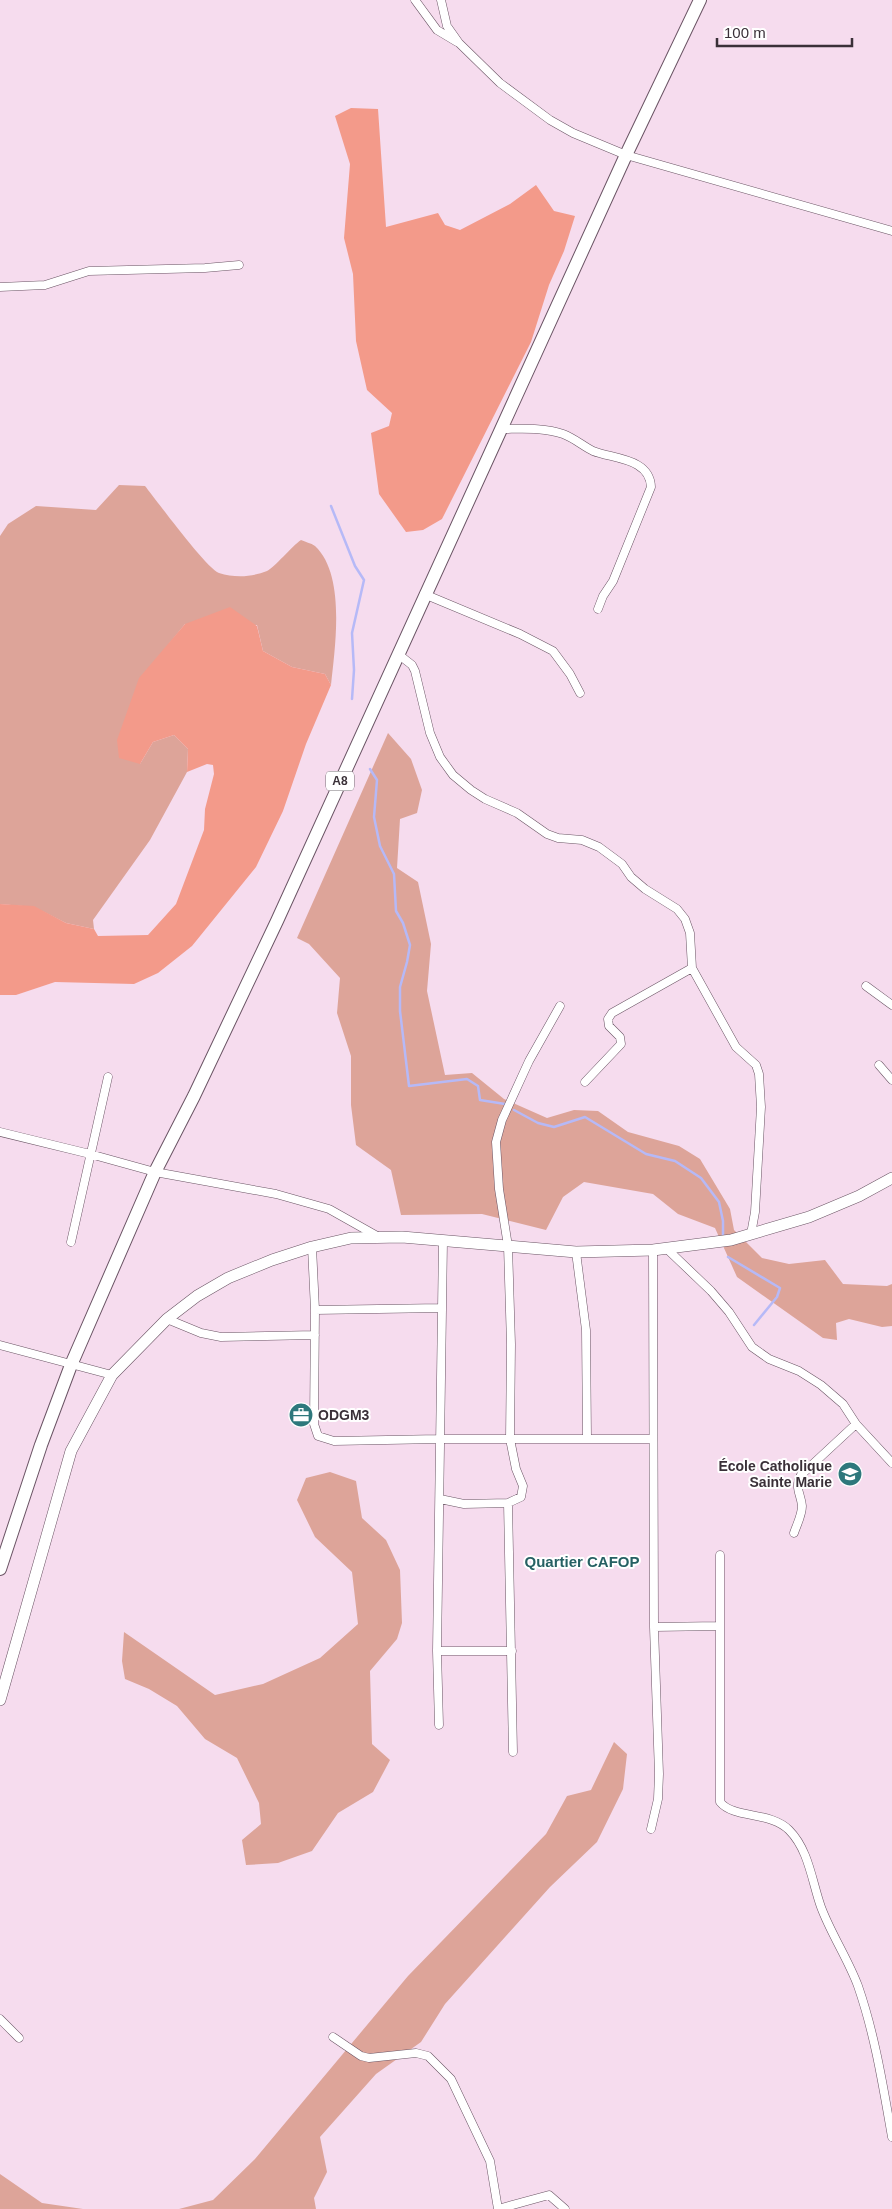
<svg xmlns="http://www.w3.org/2000/svg" width="892" height="2209" viewBox="0 0 892 2209" font-family="Helvetica,sans-serif">
	<style>
		.green { fill: #dda499 }
		.forest { fill: #f39a8a }
		.lines { fill: none; stroke-linecap: round; stroke-linejoin: round }
		.stream { stroke: #b6b9f7; stroke-width: 2.5 }
		.street-casing { stroke: #6a5464; stroke-width: 9 }
		.secondary-casing { stroke: #6a5464; stroke-width: 12 }
		.primary-casing { stroke: #6a5464; stroke-width: 14 }
		.street { stroke: #fff; stroke-width: 8 }
		.secondary { stroke: #fff; stroke-width: 11 }
		.primary { stroke: #fff; stroke-width: 12 }
		.labels { text-anchor: middle; dominant-baseline: central; stroke-width: 4; stroke-linejoin: round; paint-order: stroke }
		.shield { fill: #fff; stroke: #756e74; stroke-width: 1 }
		.shield-label { font-size: 12px; font-weight: bold; fill: #3a3038 }
		.poi-label { font-size: 14px; font-weight: bold; fill: #3a3038; stroke: #fff; text-anchor: start }
		.neighbourhood-label { font-size: 15px; font-weight: bold; fill: #266063; stroke: #fff }
	</style>
	<rect width="100%" height="100%" fill="#f6dcee"/>
	<path class="green" d="M 119,485 L 145,486 C 157,501 206,568 219,573 C 235,578 252,577 267,571 C 274,568 292,546 301,540 C 305,542 311,543 315,546 C 346,575 335,647 331,685 L 325,674 L 292,667 L 263,651 L 257,625 L 185,624 L 168,645 L 140,764 L 153,742 L 174,735 L 188,749 L 187,772 L 150,840 L 93,920 L 94,929 L 66,923 L 34,907 L 0,904 L 0,536 L 8,524 L 36,506 L 96,510 Z
		M 388,733 L 411,759 L 422,790 L 417,813 L 400,819 L 397,868 L 418,882 L 431,944 L 427,991 L 445,1075 L 472,1073 L 504,1099 L 547,1118 L 574,1110 L 598,1111 L 628,1132 L 679,1146 L 700,1159 L 730,1209 L 734,1230 L 762,1258 L 789,1264 L 825,1260 L 843,1284 L 887,1286 L 892,1284 L 892,1326 L 882,1327 L 849,1319 L 836,1323 L 837,1340 L 823,1338 L 737,1277 L 715,1228 L 678,1214 L 653,1194 L 584,1182 L 563,1197 L 546,1230 L 482,1214 L 401,1215 L 391,1170 L 356,1145 L 351,1105 L 351,1056 L 337,1013 L 340,978 L 309,944 L 297,938 Z
		M 330,1472 L 356,1481 L 362,1518 L 386,1540 L 400,1570 L 402,1623 L 397,1639 L 370,1671 L 372,1744 L 390,1760 L 373,1792 L 338,1813 L 312,1851 L 278,1863 L 246,1865 L 242,1840 L 261,1824 L 259,1803 L 237,1758 L 205,1739 L 177,1706 L 149,1689 L 125,1679 L 122,1661 L 124,1632 L 215,1695 L 263,1684 L 320,1658 L 358,1624 L 352,1572 L 315,1537 L 297,1500 L 306,1478 Z
		M 614,1742 L 627,1754 L 623,1789 L 597,1842 L 550,1887 L 445,2004 L 421,2042 L 376,2074 L 320,2137 L 327,2172 L 314,2198 L 316,2209 L 179,2209 L 213,2200 L 255,2159 L 408,1976 L 546,1834 L 567,1796 L 591,1790 Z
		M 0,2174 L 42,2203 L 83,2209 L 0,2209 Z"/>
	<path class="forest" d="M 351,108 L 378,109 L 386,227 L 438,213 L 445,225 L 460,230 L 510,204 L 536,185 L 554,211 L 575,216 L 564,251 L 549,285 L 531,342 L 442,519 L 423,530 L 406,532 L 379,494 L 371,433 L 389,426 L 392,413 L 367,390 L 356,341 L 353,274 L 344,238 L 350,164 L 335,116 Z
		M 230,607 L 257,626 L 263,651 L 292,667 L 325,674 L 331,685 L 306,744 L 283,811 L 256,867 L 192,946 L 158,973 L 134,984 L 55,982 L 16,995 L 0,995 L 0,904 L 34,906 L 66,923 L 94,929 L 98,936 L 148,935 L 176,904 L 204,830 L 205,809 L 214,774 L 213,765 L 207,764 L 187,772 L 188,749 L 174,735 L 153,742 L 140,764 L 119,758 L 117,740 L 139,678 L 185,624 Z"/>
	<g class="lines">
		<path class="stream" d="M 331,506 L 355,566 L 364,580 L 352,633 L 354,670 L 352,699
			M 370,769 L 377,780 L 374,817 L 380,846 L 394,874 L 396,911 L 403,923 L 410,945 L 407,962 L 400,987 L 400,1011 L 409,1086 L 467,1079 L 478,1086 L 480,1100 L 505,1104
			M 514,1110 L 538,1123 L 554,1127 L 585,1117 L 646,1154 L 675,1161 L 701,1178 L 719,1202 L 723,1221 L 723,1235
			M 728,1257 L 780,1288 L 777,1297 L 754,1325"/>
		<defs>
			<path id="street" d="M 415,0 L 437,30 L 457,42
				M 441,0 L 447,26 L 459,43 L 500,83 L 550,120 L 573,133 L 626,155 L 892,231
				M 0,287 L 45,285 L 89,271 L 205,268 L 239,265
				M 501,429 C 520,429 544,427 563,434 C 574,438 583,446 593,451 C 613,459 650,458 651,487 L 613,581 L 603,596 L 598,609
				M 424,594 L 520,634 L 553,651 L 570,674 L 580,693
				M 398,654 L 412,665 L 415,671 L 430,733 L 440,757 L 453,775 L 471,790 L 485,799 L 517,813 L 547,834 L 558,838 L 582,840 L 599,847 L 622,864 L 631,877 L 645,889 L 677,909 L 685,919 L 690,933 L 692,968 L 736,1047 L 756,1065 L 759,1074 L 761,1107 L 755,1212 L 751,1234
				M 866,986 L 892,1005
				M 879,1065 L 892,1080
				M 585,1082 L 621,1044 L 620,1037 L 609,1026 L 608,1019 L 612,1013 L 692,968
				M 0,1132 L 90,1154 L 155,1172 L 276,1194 L 329,1209 L 377,1236
				M 71,1242 L 108,1077
				M 312,1247 L 315,1310 L 314,1424 L 318,1436 L 334,1441 L 439,1439 L 652,1439
				M 666,1248 L 711,1291 L 729,1312 L 752,1347 L 769,1359 L 799,1371 L 821,1385 L 843,1404 L 856,1424 L 892,1463
				M 576,1252 L 586,1330 L 587,1438
				M 315,1310 L 441,1308
				M 167,1319 L 201,1333 L 221,1337 L 315,1335
				M 0,1345 L 112,1375
				M 440,1499 L 464,1504 L 508,1503
				M 794,1533 C 797,1524 802,1515 802,1506 C 801,1494 794,1488 801,1475 L 856,1424
				M 720,1555 L 720,1802 C 734,1819 770,1811 789,1830 C 809,1850 812,1882 821,1907 C 831,1934 848,1959 858,1986 C 875,2035 883,2086 892,2137
				M 654,1627 L 719,1626
				M 437,1651 L 512,1651
				M 439,1725 L 437,1651 L 443,1241
				M 513,1752 L 508,1503 L 521,1497 L 523,1486 L 516,1469 L 510,1439 L 511,1344 L 508,1246 L 499,1189 L 496,1142 L 502,1120 L 529,1061 L 560,1006
				M 651,1829 L 658,1799 L 659,1774 L 654,1627 L 653,1250
				M 0,2019 L 19,2038
				M 333,2037 L 361,2056 L 369,2058 L 416,2053 L 428,2056 L 451,2079 L 490,2161 L 498,2209
				M 498,2209 L 549,2195 L 565,2209"/>
			<path id="secondary" d="M 0,1700 L 71,1451 L 112,1375 L 167,1319 L 197,1296 L 228,1278 L 272,1260 L 312,1247 L 351,1238 L 402,1237 L 576,1252 L 653,1250 L 731,1240 L 809,1217 L 859,1196 L 892,1178"/>
			<path id="primary" d="M 0,1569 L 41,1445 L 71,1365 L 155,1172 L 194,1096 L 277,921 L 626,155 L 700,0"/>
		</defs>
		<use href="#street" class="street-casing"/>
		<use href="#secondary" class="secondary-casing"/>
		<use href="#primary" class="primary-casing"/>
		<use href="#street" class="street"/>
		<use href="#secondary" class="secondary"/>
		<use href="#primary" class="primary"/>
	</g>
	<defs>
		<symbol id="office-disc" viewBox="-11 -11 22 22"><circle r="9.5" fill="#2e787c" stroke="#fff"/><path d="M-6-3h4V-5.5h4V-3h4V5H-6ZM-1-4.5V-3h2v-1.5ZM-6 0V1H6V0Z" fill="#fff"/></symbol>
		<symbol id="school-disc" viewBox="-11 -11 22 22"><circle r="9.5" fill="#2e787c" stroke="#fff"/><path d="M0-5L7-2L0 1L-7-2ZM-4 1L0 2.5L4 1V4Q0 6-4 4Z" fill="#fff"/></symbol>
	</defs>
	<g fill-rule="evenodd">
		<use href="#office-disc" x="287" y="1401" width="28" height="28"/>
		<use href="#school-disc" x="836" y="1460" width="28" height="28"/>
	</g>
	<g class="labels">
		<rect class="shield" x="326" y="771.5" width="28" height="19" rx="4"/>
		<g class="shield-label">
			<text x="340" y="781">A8</text>
		</g>
		<g class="poi-label">
			<text x="318" y="1415">ODGM3</text>
			<text x="832" y="1466" text-anchor="end">École Catholique<tspan x="832" dy="16">Sainte Marie</tspan></text>
		</g>
		<g class="neighbourhood-label">
			<text x="582" y="1561">Quartier CAFOP</text>
		</g>
	</g>
	<path d="M717 38v8h135v-8" fill="none" stroke="#3a3038" stroke-width="2.5"/>
	<text x="724" y="38" font-size="15" fill="#3a3038" stroke="#ffffff" stroke-width="4" paint-order="stroke">100 m</text>
</svg>
